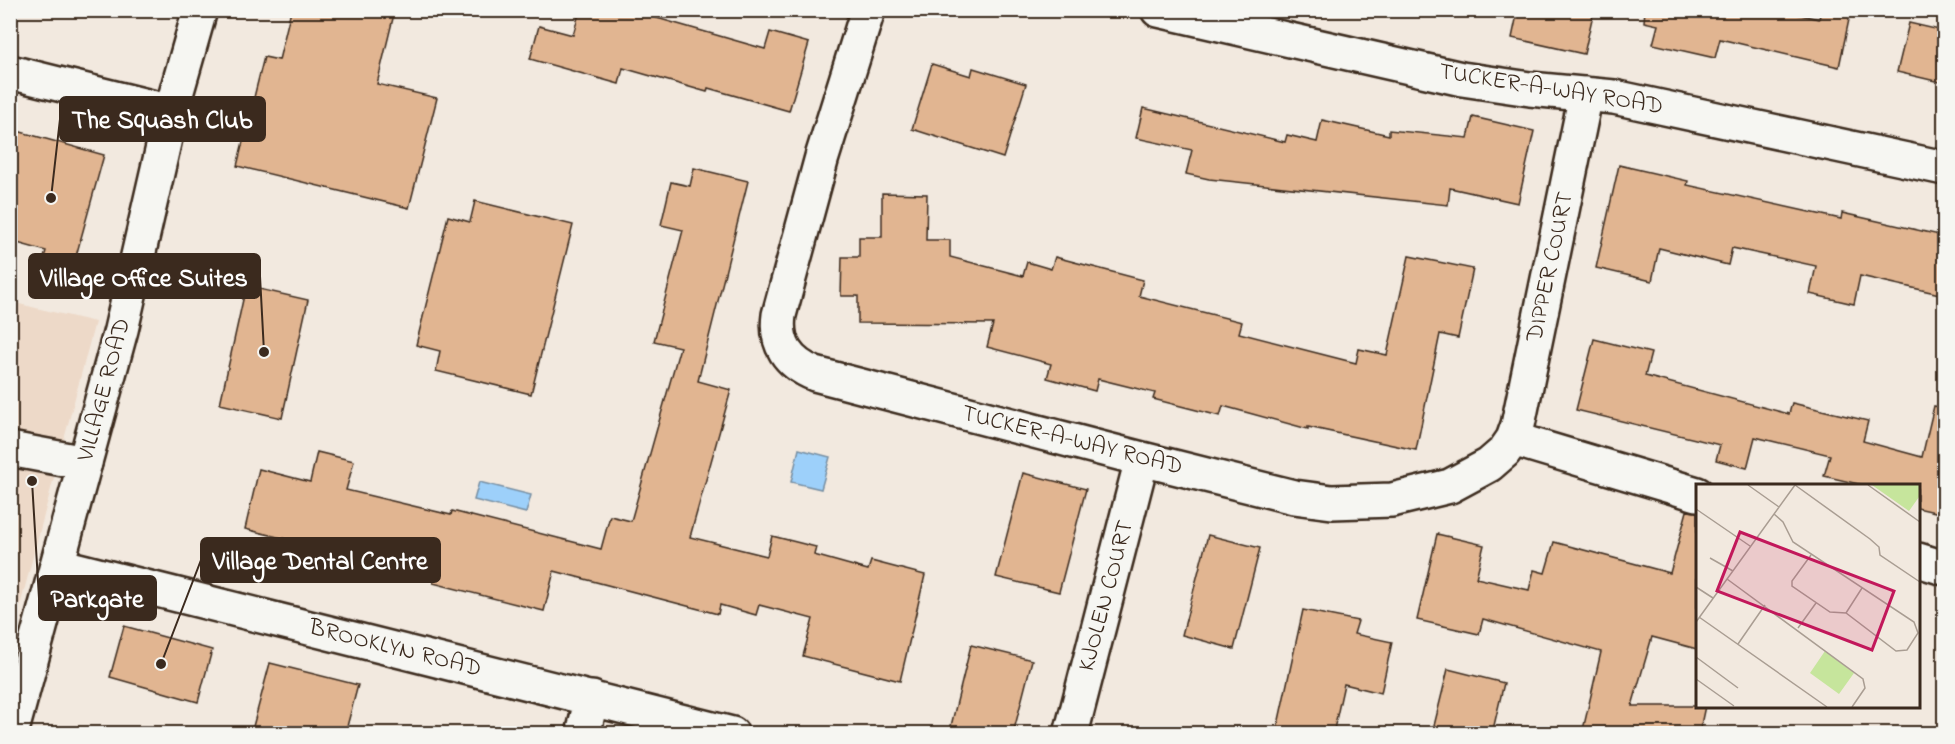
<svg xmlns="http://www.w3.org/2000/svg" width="1955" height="744" viewBox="0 0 1955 744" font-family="'Indie Flower',sans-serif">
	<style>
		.built { fill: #edd9c8 }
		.water { fill: #9dd0fa; stroke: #768ea2; stroke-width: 1.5 }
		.building { fill: #e1b591; stroke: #3b2a1e; stroke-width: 1.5 }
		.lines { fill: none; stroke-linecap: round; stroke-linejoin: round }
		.minor-casing { stroke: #3b2a1e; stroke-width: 38 }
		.major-casing { stroke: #3b2a1e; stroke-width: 38 }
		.minor { stroke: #f6f6f2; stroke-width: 33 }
		.major { stroke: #f6f6f2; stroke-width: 33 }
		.labels { text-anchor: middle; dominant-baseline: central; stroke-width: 6; stroke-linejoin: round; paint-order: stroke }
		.street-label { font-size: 24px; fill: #3b2a1e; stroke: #f6f6f2 }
		.inset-road { fill: none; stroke: #a99d92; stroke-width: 1.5 }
		.view { fill: #c2185b; fill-opacity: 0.15; stroke: #c2185b; stroke-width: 3 }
		.inset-edge { fill: none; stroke: #3b2a1e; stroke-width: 3 }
		.leader { fill: none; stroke: #3b2a1e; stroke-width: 2 }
		.callout-dot { fill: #3b2a1e; stroke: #f6f6f2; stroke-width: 2 }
		.callout { fill: #3b2a1e; stroke: #3b2a1e; stroke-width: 2 }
		.callout-label { font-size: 26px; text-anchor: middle; font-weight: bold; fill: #fff }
	</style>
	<rect width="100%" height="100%" fill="#f2e9df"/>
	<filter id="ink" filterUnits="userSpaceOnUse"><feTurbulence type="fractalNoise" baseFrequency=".0167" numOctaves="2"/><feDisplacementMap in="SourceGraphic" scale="12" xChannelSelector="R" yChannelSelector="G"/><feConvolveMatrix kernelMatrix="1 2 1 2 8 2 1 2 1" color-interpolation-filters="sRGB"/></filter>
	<g filter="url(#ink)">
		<path class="built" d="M 11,302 L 95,322 L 11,640 Z"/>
		<path class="water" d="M 799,449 L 830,457 L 821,489 L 791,482 Z
			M 479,482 L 531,495 L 526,513 L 474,500 Z"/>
		<path class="building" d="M 291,10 L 395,10 L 377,84 L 437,98 L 409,208 L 237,166 L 264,57 L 279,60 Z
			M 580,10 L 629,10 L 765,49 L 770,32 L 809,43 L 789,111 L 708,88 L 707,92 L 623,68 L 619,84 L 530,59 L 539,26 L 573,35 Z
			M 1518,10 L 1594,10 L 1584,54 L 1512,38 Z
			M 1645,10 L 1778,10 L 1819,19 L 1821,10 L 1851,10 L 1839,67 L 1720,39 L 1715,58 L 1653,44 L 1658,25 L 1644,22 Z
			M 1909,23 L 1944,31 L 1944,83 L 1897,72 Z
			M 932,64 L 971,76 L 973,68 L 1026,84 L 1003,158 L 912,129 Z
			M 1143,108 L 1285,142 L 1287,135 L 1317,142 L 1322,120 L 1389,135 L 1389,130 L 1468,138 L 1473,117 L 1534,131 L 1518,203 L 1450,188 L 1448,205 L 1209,179 L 1186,174 L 1192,150 L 1136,138 Z
			M 10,129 L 104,155 L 68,285 L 38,278 L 46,251 L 10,241 Z
			M 1619,165 L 1688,181 L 1687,185 L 1841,219 L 1842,213 L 1944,236 L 1944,295 L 1860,276 L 1854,304 L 1810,294 L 1816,266 L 1732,248 L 1728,265 L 1659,248 L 1652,281 L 1596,268 Z
			M 694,168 L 748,181 L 698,381 L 731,390 L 690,537 L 767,556 L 772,536 L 816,547 L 814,555 L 868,570 L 871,561 L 925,575 L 900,681 L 803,656 L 813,619 L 759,605 L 756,615 L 720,605 L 718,614 L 554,571 L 544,611 L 433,583 L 435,575 L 245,529 L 259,469 L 310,482 L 317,452 L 354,461 L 346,490 L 451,515 L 452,511 L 601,549 L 610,516 L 631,521 L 680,347 L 654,341 L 683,230 L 661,225 L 671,182 L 690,186 Z
			M 882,193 L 927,194 L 926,240 L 950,240 L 950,257 L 1023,276 L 1027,262 L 1051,269 L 1055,257 L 1143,280 L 1139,296 L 1242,322 L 1239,333 L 1356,363 L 1359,349 L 1387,355 L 1409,256 L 1473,269 L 1458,338 L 1440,334 L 1416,450 L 1308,427 L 1308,429 L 1223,406 L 1220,416 L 1153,399 L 1155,393 L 1098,379 L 1095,391 L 1047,378 L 1051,364 L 987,347 L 993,324 L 858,323 L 858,296 L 841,296 L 842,257 L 859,257 L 859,237 L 882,237 Z
			M 475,201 L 573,225 L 531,394 L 436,371 L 440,351 L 416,345 L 448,216 L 470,222 Z
			M 246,286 L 308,300 L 282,418 L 220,404 Z
			M 1594,339 L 1651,353 L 1645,376 L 1789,414 L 1792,403 L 1868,421 L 1863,441 L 1922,457 L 1934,406 L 1944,408 L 1944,514 L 1917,508 L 1917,486 L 1867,486 L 1824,476 L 1830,455 L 1755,437 L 1747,468 L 1716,460 L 1720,445 L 1576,410 Z
			M 1023,473 L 1086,489 L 1059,592 L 996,577 Z
			M 1687,511 L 1697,512 L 1697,649 L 1652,637 L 1632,706 L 1705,706 L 1699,734 L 1582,734 L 1601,652 L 1483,619 L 1479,634 L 1417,620 L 1437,534 L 1484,545 L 1476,578 L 1529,590 L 1534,570 L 1545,573 L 1554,542 L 1670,573 Z
			M 1208,535 L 1260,548 L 1234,649 L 1182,635 Z
			M 1303,610 L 1358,621 L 1354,634 L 1392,642 L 1381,693 L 1344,684 L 1333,734 L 1276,734 Z
			M 124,626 L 212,650 L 198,702 L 110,677 Z
			M 971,645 L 1032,660 L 1013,734 L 949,734 Z
			M 270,663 L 358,685 L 345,734 L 251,734 Z
			M 1448,669 L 1504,683 L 1492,734 L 1432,734 Z"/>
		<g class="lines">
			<defs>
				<path id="minor" d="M 868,10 L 822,157 L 779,315 C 775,344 788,363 815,374 L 1142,459 L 1294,497 L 1332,502 L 1392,500 L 1450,486 L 1489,465 L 1504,452 L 1513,439 L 1518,425 L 1586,94
					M 1158,10 L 1462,79 L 1530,89 L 1614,97 L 1944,168
					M 10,72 L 171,112
					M 1513,439 L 1697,494
					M 10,449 L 85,463
					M 1918,560 L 1944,568
					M 58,565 L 732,734
					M 583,734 L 592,698
					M 1071,734 L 1142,459"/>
				<path id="major" d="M 11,734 L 121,330 L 171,112 L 200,10"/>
			</defs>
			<use href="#minor" class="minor-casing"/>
			<use href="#major" class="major-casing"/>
			<use href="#minor" class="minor"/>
			<use href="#major" class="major"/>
		</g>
	</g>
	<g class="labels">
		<g class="street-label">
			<text transform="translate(1551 90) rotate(9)">TUCKER-A-WAY ROAD</text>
			<text transform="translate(1551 267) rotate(-78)">DIPPER COURT</text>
			<text transform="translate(105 390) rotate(-75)">VILLAGE ROAD</text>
			<text transform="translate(1072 441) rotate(14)">TUCKER-A-WAY ROAD</text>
			<text transform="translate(1107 596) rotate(-75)">KJOLEN COURT</text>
			<text transform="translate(395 649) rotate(14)">BROOKLYN ROAD</text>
		</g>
	</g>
	<g transform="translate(1696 484)">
		<rect width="224" height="224" fill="#f2e9df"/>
		<path d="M 176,1 L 223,1 L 223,13 L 213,27 ZM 129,167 L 158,189 L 143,210 L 114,189 Z" fill="#c6e59c"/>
		<path class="inset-road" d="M 52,1 L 83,23M 99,1 L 174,55 L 183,63 L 184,71 L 224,98M 172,1 L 224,38M 0,25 L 54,62M 78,30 L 87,38 L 97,58 L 218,138 L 222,149 L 211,166 L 200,167 L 150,129 L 134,128 L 96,102 L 96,97 L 115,71M 14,74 L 37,87M 31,95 L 167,195 L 169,204 L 156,223M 0,103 L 17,114M 150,129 L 166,104M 3,133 L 131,223M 0,138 L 99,1M 102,144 L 120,119M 42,160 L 69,121M 0,173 L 42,204M 0,195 L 38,222"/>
		<path class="view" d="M 44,48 L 198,107 L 176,166 L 21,107 Z"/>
		<rect width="224" height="224" class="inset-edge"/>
	</g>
	<path class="leader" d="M51 198L60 119M264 352L260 276M161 664L201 560M32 481L39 598"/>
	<g class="callout-dot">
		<circle cx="51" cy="198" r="6"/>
		<circle cx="264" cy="352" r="6"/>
		<circle cx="161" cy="664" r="6"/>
		<circle cx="32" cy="481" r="6"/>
	</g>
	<g class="callout">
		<rect x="60" y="97" width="205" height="44" rx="6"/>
		<rect x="29" y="254" width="231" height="44" rx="6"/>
		<rect x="201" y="538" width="239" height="44" rx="6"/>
		<rect x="39" y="576" width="117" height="44" rx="6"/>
	</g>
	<g class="callout-label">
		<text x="162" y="128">The Squash Club</text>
		<text x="144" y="286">Village Office Suites</text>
		<text x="320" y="569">Village Dental Centre</text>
		<text x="97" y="607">Parkgate</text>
	</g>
	<rect width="1955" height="744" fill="none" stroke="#f6f6f2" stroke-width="36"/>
	<rect x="18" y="18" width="1919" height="708" fill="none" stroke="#3b2a1e" stroke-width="2" filter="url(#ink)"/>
</svg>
